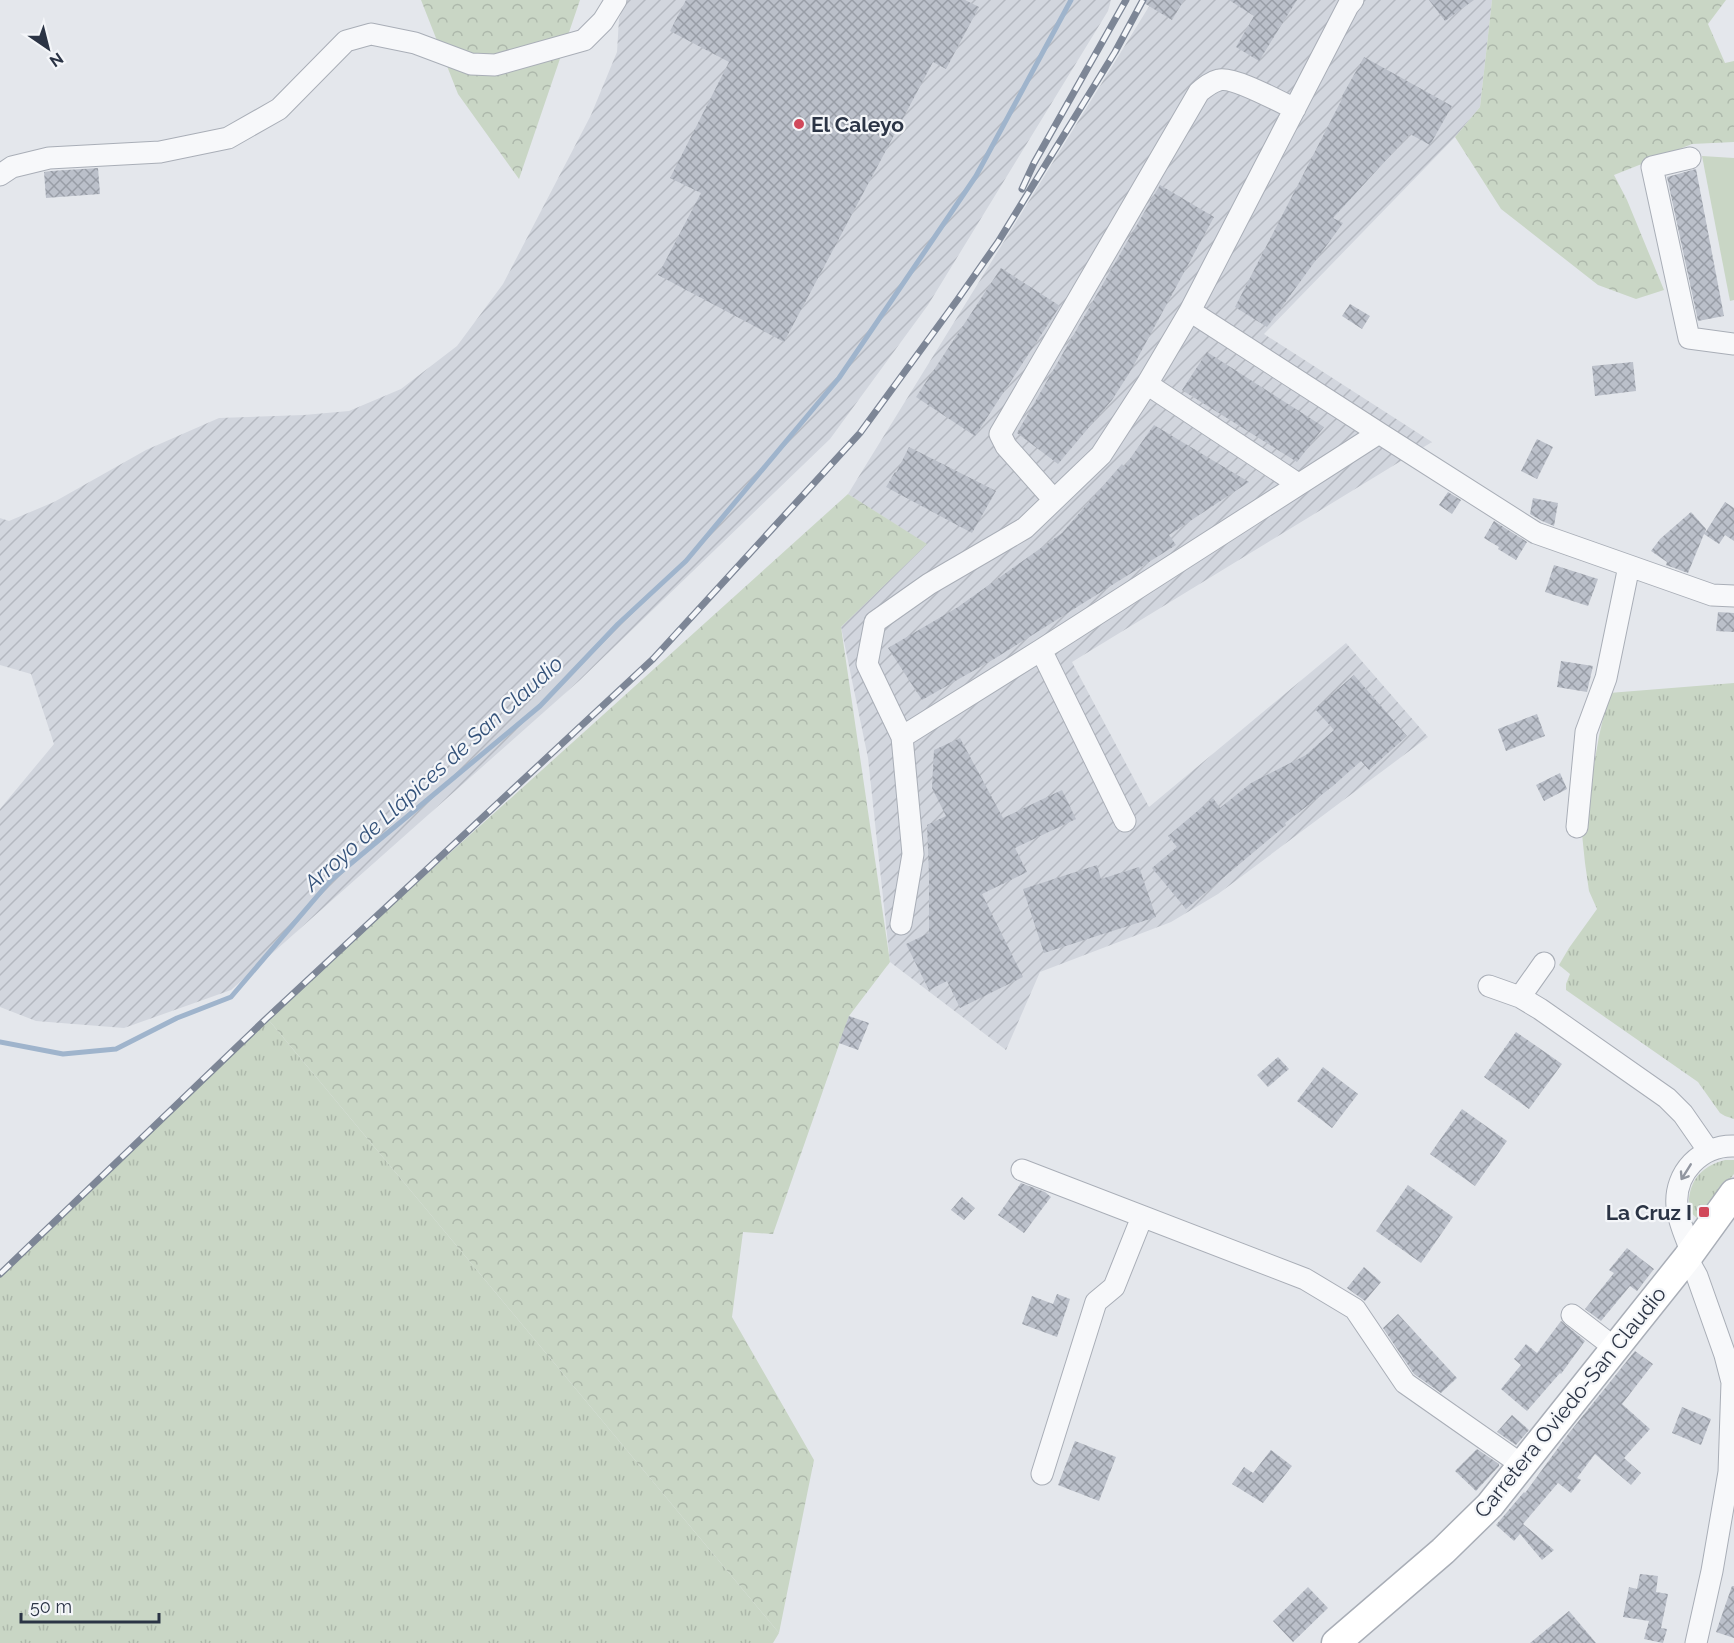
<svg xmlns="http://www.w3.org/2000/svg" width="1734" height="1643" viewBox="0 0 1734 1643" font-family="Raleway,sans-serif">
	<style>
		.industrial { fill: url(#industrial-furrows) }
		.grass { fill: url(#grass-tufts) }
		.forest { fill: url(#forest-crowns) }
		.park { fill: #c9d6c5 }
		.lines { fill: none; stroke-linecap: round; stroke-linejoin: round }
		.stream { stroke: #9fb4cc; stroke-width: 5 }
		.building { fill: url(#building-cross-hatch) }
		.street-casing { stroke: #a9aeb7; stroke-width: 23 }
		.secondary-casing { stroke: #a9aeb7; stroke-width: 31 }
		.street { stroke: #f7f8fa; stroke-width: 21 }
		.secondary { stroke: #fff; stroke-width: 28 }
		.rail-casing { stroke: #7d8696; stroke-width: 7 }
		.rail { stroke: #f4f6f9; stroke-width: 4.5; stroke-dasharray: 14; stroke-linecap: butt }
		.oneway { stroke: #9196a0 }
		.poi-dot { fill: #d1495b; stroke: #f4f6f9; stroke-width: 2 }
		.labels { text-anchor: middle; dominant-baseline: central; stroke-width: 4.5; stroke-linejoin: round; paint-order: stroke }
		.poi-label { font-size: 21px; font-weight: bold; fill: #2b3445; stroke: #f4f6f9; text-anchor: start }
		.street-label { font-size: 21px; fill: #2b3445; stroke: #f4f6f9 }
		.water-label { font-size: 22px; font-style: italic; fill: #34527a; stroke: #f4f6f9 }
	</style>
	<defs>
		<pattern id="industrial-furrows" width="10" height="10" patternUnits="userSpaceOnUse" patternTransform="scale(1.5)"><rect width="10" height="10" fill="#d2d6de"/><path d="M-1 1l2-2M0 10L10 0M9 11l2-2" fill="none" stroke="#b4b8c0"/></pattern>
		<pattern id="grass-tufts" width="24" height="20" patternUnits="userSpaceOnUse" patternTransform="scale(1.5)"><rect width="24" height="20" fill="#c9d6c5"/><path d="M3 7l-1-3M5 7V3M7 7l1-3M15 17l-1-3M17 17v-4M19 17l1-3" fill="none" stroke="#adb8ab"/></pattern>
		<pattern id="forest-crowns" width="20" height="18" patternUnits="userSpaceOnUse" patternTransform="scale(1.5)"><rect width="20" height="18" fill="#c9d6c5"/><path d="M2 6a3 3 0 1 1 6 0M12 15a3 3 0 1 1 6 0" fill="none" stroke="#adb8ab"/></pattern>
		<pattern id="building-cross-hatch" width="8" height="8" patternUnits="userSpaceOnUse" patternTransform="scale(1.5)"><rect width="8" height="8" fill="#bbc0ca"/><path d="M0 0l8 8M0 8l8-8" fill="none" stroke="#989da6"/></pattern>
	</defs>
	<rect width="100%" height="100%" fill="#e4e7ec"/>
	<path class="industrial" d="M 626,0 L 1111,0 L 1108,11 L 928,305 L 830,439 L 580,680 L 231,990 L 124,1028 L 36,1021 L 0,1007 L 0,809 L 54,744 L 31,674 L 0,665 L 0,518 L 9,521 L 54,502 L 146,450 L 219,418 L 304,415 L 349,411 L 401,389 L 457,346 L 503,284 L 591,115 L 617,52 L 619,19 Z
		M 1153,0 L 1492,0 L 1480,107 L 1455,137 L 1264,334 L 1432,442 L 1072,662 L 1149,807 L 1346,643 L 1428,737 L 1218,894 L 1171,922 L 1040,972 L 1006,1050 L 890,962 L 868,758 L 841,627 L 926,544 L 848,494 Z"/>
	<path class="grass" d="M 1734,683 L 1734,1119 L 1725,1116 L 1720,1113 L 1698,1082 L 1566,990 L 1566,984 L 1570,974 L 1559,965 L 1569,948 L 1597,909 L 1589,891 L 1585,863 L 1582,834 L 1599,736 L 1609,693 Z
		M 267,1018 L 779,1633 L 773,1643 L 0,1643 L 0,1274 Z
		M 1725,1160 L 1734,1160 L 1734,1174 L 1698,1219 L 1689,1211 C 1687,1183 1699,1167 1725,1160 Z"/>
	<path class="forest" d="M 421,0 L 580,0 L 519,179 L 458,94 Z
		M 1492,0 L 1726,0 L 1708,24 L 1725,63 L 1734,61 L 1734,142 L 1692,144 L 1614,175 L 1627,200 L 1664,290 L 1636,299 L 1598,285 L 1501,209 L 1455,137 L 1480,107 Z
		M 848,494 L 927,544 L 841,627 L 890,962 L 849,1016 L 773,1234 L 743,1232 L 732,1317 L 814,1460 L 779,1633 L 267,1018 Z"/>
	<path class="park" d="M 1702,156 L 1734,158 L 1734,300 L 1730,301 Z"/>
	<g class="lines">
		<path class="stream" d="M 0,1042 L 63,1054 L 116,1049 L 177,1018 L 231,997 L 331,880 L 540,706 L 618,624 L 686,561 L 839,378 L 976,176 L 1071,0"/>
	</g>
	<path class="building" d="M 686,0 L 965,0 L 979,7 L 946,69 L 933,62 L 784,342 L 658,275 L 701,193 L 670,178 L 729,62 L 670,31 Z
		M 1139,0 L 1184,0 L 1172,20 Z
		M 1229,0 L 1297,0 L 1259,61 L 1236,47 L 1254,16 Z
		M 1429,0 L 1474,0 L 1445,21 Z
		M 1364,57 L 1452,106 L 1430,145 L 1410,134 L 1333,218 L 1343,223 L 1267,327 L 1235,307 L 1343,97 L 1342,96 Z
		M 98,168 L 100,194 L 46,198 L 44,172 L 51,171 Z
		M 1696,169 L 1724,316 L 1698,321 L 1667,177 Z
		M 1160,185 L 1214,217 L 1130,372 L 1112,400 L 1058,464 L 1017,433 Z
		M 1001,268 L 1060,306 L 975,436 L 916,397 Z
		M 1350,304 L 1370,316 L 1362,329 L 1342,316 Z
		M 1207,352 L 1324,427 L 1297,462 L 1182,390 Z
		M 1633,362 L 1636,391 L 1595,396 L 1592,366 Z
		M 1154,425 L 1249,482 L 1169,535 L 1176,545 L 994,659 L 922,700 L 888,648 L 958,607 L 1062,533 L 1122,464 L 1124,467 Z
		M 1537,439 L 1553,447 L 1537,479 L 1521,471 Z
		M 909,447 L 996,491 L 972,533 L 886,487 L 895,472 L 896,473 Z
		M 1448,492 L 1461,500 L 1452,514 L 1439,505 Z
		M 1533,498 L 1558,503 L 1554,526 L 1542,521 L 1530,514 Z
		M 1725,502 L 1734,508 L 1734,541 L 1725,535 L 1719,544 L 1704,534 L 1688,573 L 1666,565 L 1667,562 L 1651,551 L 1660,539 L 1691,512 L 1706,529 L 1705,533 Z
		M 1494,521 L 1527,542 L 1516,560 L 1498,549 L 1499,547 L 1484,538 Z
		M 1554,565 L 1598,579 L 1588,606 L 1545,592 Z
		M 1718,612 L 1734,613 L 1734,632 L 1716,631 Z
		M 1561,661 L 1593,666 L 1587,692 L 1557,687 Z
		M 1354,675 L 1407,736 L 1369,770 L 1361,761 L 1333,786 L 1285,823 L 1286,825 L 1186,909 L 1152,868 L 1177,847 L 1168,836 L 1213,798 L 1220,808 L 1251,783 L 1306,755 L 1334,730 L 1315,709 Z
		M 1537,714 L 1545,736 L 1506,751 L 1498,729 Z
		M 960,738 L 1003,818 L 1062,790 L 1076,819 L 1015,848 L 1027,872 L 982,894 L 1023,977 L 960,1008 L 947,981 L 929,990 L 906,944 L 929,933 L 929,874 L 927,825 L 946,816 L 932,788 L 934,750 Z
		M 1560,773 L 1567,789 L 1544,801 L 1536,785 Z
		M 1097,865 L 1101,879 L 1139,867 L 1156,917 L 1044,953 L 1023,889 Z
		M 849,1016 L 869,1023 L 858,1050 L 839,1043 Z
		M 1516,1032 L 1562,1064 L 1529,1109 L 1484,1077 Z
		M 1278,1057 L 1289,1069 L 1268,1087 L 1257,1075 Z
		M 1323,1067 L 1358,1094 L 1332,1128 L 1297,1101 Z
		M 1462,1109 L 1507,1141 L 1475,1186 L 1430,1154 Z
		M 1021,1183 L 1045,1192 L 1051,1197 L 1024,1233 L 998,1215 Z
		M 1408,1185 L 1453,1217 L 1421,1263 L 1376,1231 Z
		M 962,1197 L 975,1208 L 964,1220 L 951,1210 Z
		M 1627,1248 L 1654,1269 L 1637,1291 L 1630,1286 L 1601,1321 L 1585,1309 L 1614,1273 L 1609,1270 Z
		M 1364,1267 L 1381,1282 L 1365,1301 L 1347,1288 Z
		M 1057,1294 L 1070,1299 L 1057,1337 L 1022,1324 L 1032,1296 L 1053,1304 Z
		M 1398,1314 L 1457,1378 L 1441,1393 L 1414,1374 L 1383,1328 Z
		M 1561,1321 L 1585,1341 L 1561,1374 L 1560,1373 L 1527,1411 L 1501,1389 L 1521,1365 L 1514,1359 L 1526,1344 L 1537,1353 Z
		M 1635,1351 L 1653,1364 L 1622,1404 L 1650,1429 L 1624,1458 L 1641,1473 L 1631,1485 L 1595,1454 L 1577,1478 L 1581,1480 L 1571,1493 L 1558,1483 L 1523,1524 L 1554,1550 L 1542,1560 L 1520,1534 L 1514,1541 L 1496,1525 L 1524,1492 L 1525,1493 L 1569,1433 Z
		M 1682,1407 L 1711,1419 L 1701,1445 L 1672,1433 Z
		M 1512,1415 L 1529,1430 L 1516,1445 L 1497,1432 Z
		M 1075,1441 L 1116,1457 L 1099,1501 L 1058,1485 Z
		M 1477,1449 L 1499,1464 L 1499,1466 L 1476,1491 L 1455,1471 Z
		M 1271,1450 L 1292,1466 L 1263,1503 L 1232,1484 L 1244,1467 L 1253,1473 Z
		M 1640,1574 L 1658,1576 L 1656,1592 L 1668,1594 L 1661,1628 L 1667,1629 L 1663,1643 L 1644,1639 L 1649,1621 L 1623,1617 L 1629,1587 L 1637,1589 Z
		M 1732,1586 L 1734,1586 L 1734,1638 L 1716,1632 Z
		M 1308,1587 L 1328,1608 L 1293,1642 L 1273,1621 Z
		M 1569,1611 L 1596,1643 L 1530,1643 Z"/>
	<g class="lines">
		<defs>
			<path id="street" d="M 1353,0 L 1348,6 L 1190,311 L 1147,384 L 1101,455 L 1025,528 L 929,584 L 875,622 L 867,664 L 902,737 L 1041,650 L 1379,433 L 1536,533 L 1712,595 L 1734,596
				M 1690,158 L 1652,167 L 1689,338 L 1734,344
				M 0,175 L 12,167 L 49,158 L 160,152 L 228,138 L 279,109 L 346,41 L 371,34 L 415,43 L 471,64 L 495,65 L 584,40 L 603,21 L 616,0
				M 1190,311 L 1379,433
				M 1147,384 L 1298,484
				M 1054,500 L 1006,446 L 1000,434 L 1199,92 C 1205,87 1211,82 1219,80 C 1233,76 1280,102 1295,109
				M 1041,650 L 1125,821
				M 1577,827 L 1586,732 L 1606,678 L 1629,566
				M 901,924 L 913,854 L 902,737
				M 1489,986 L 1520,997 L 1540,1009 L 1667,1098 L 1683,1114 L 1708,1150
				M 1520,997 L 1544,963
				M 1022,1170 L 1305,1279 L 1355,1309 L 1405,1383 L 1522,1465
				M 1691,1251 C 1686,1237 1678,1221 1677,1206 C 1674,1173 1701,1145 1734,1146
				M 1687,1258 L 1697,1276 L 1725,1355 L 1732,1382 L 1729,1472 L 1712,1571 L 1696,1643
				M 1572,1315 L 1615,1348
				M 1042,1474 L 1096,1302 L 1114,1287 L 1142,1217"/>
			<path id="secondary" d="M 1336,1643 L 1443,1551 L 1490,1505 L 1687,1258 L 1734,1193"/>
		</defs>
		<use href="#street" class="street-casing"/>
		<use href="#secondary" class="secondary-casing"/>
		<use href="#street" class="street"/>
		<use href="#secondary" class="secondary"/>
		<defs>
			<path id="rail" d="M 1022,189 L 1034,163 L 1126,0
				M 0,1274 L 267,1018 L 653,659 L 860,433 L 958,299 L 998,242 L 1115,52 L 1143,0"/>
		</defs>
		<use href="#rail" class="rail-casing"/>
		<use href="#rail" class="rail"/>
	</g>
	<defs><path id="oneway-shaft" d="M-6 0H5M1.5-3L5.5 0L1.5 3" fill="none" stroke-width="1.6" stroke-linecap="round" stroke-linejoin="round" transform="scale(1.5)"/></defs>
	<use class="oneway" href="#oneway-shaft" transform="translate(1686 1172) rotate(122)"/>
	<g class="poi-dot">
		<circle cx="799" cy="124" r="6"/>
		<rect x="1698" y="1206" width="12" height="12" rx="3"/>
	</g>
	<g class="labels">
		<g class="poi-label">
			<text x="811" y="124">El Caleyo</text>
			<text x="1692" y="1212" text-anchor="end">La Cruz I</text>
		</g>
		<g class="street-label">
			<text transform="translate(1570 1402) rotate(-51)">Carretera Oviedo-San Claudio</text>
		</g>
		<g class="water-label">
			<text transform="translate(433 773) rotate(-42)">Arroyo de Llápices de San Claudio</text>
		</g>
	</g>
	<g transform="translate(48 48) rotate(145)" stroke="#f4f6f9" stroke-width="4.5" paint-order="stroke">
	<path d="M0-4.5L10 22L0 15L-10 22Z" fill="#2b3445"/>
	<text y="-9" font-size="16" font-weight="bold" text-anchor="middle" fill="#2b3445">N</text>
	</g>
	<path d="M21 1613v9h138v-9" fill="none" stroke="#2b3445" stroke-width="3"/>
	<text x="30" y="1613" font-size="18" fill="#2b3445" stroke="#f4f6f9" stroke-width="4.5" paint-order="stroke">50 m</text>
</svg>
